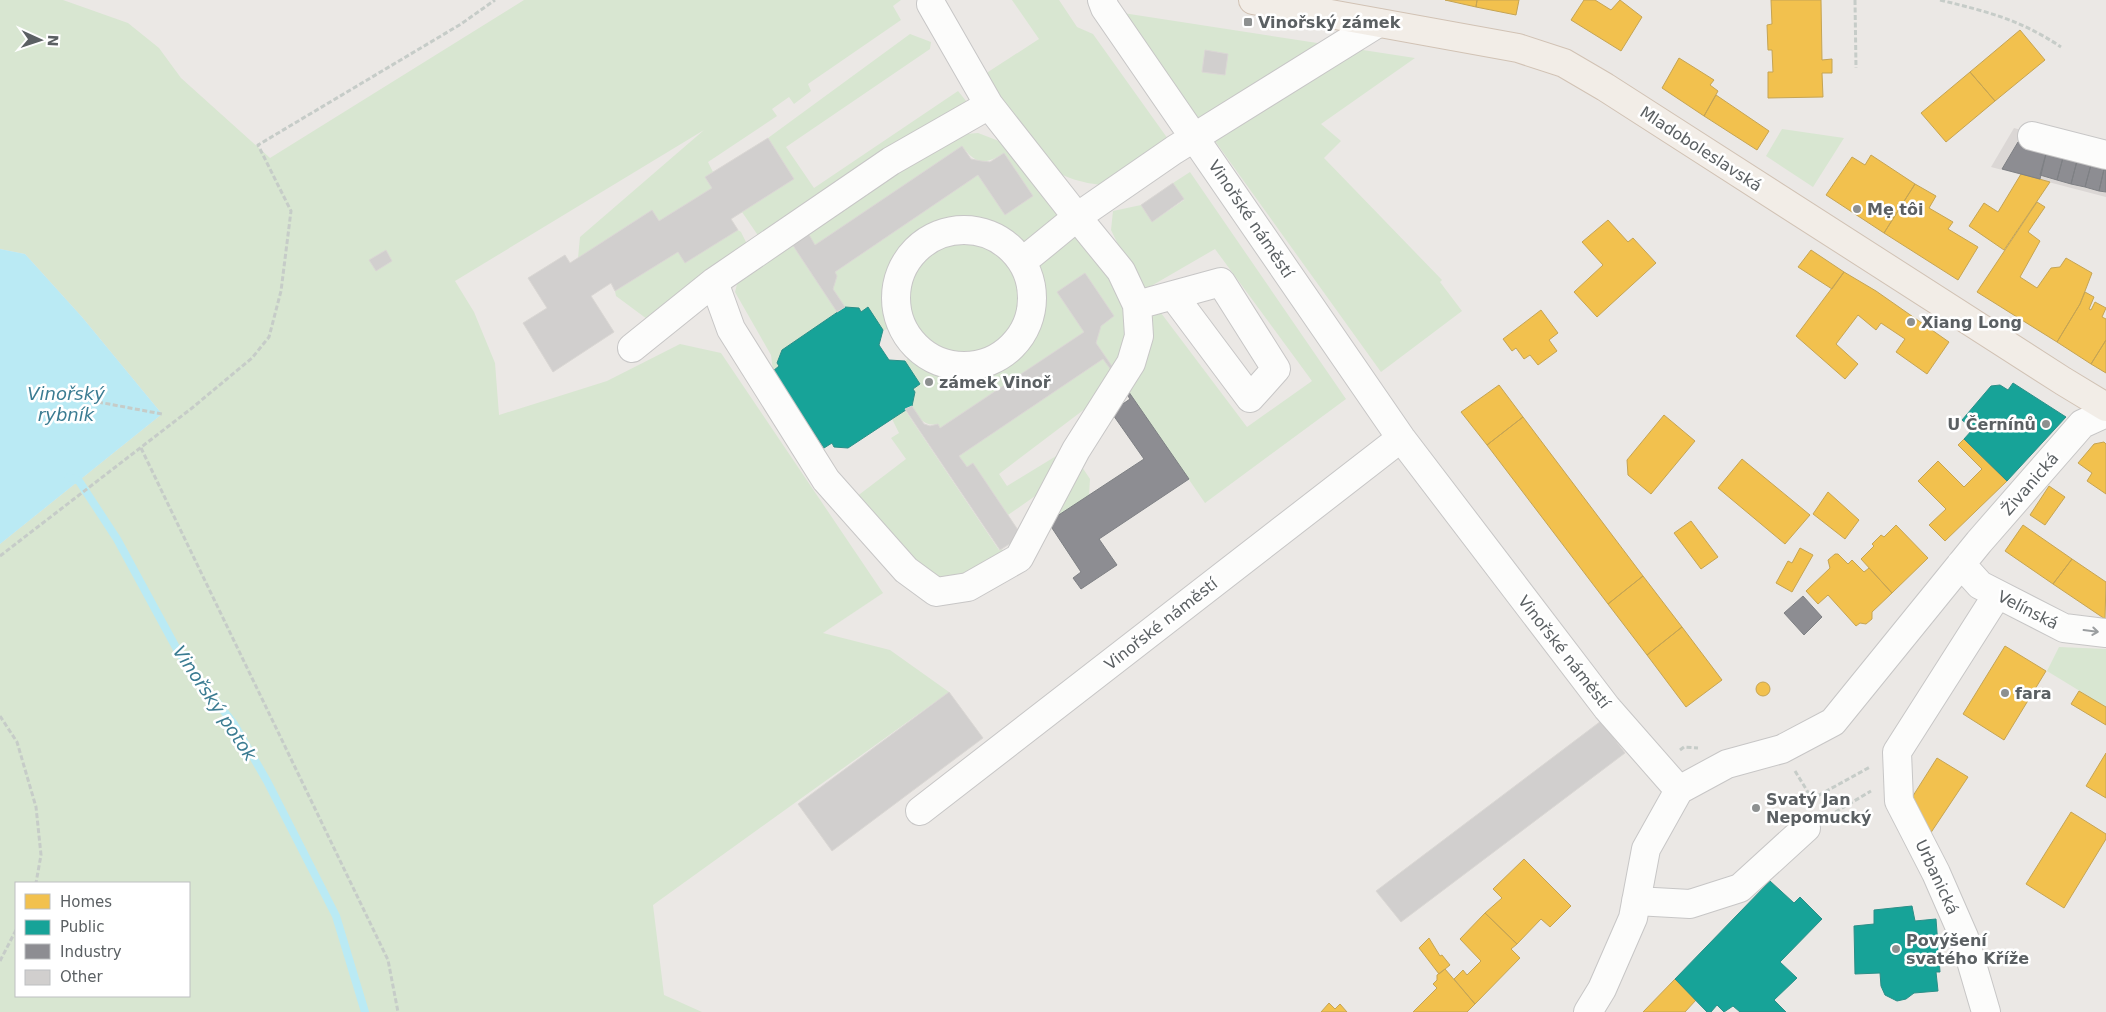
<svg xmlns="http://www.w3.org/2000/svg" width="2106" height="1012" viewBox="0 0 2106 1012" font-family="'DejaVu Sans',sans-serif">
	<style>
		.industrial { fill: #dbd7d5 }
		.green { fill: #d8e6d1; fill-rule: evenodd }
		.water { fill: #baeaf4 }
		.homes { fill: #f2c14e; stroke: #c5a454 }
		.public { fill: #17a398; stroke: #2b8f88 }
		.industry { fill: #8d8d92; stroke: #7e8084 }
		.lines { fill: none; stroke-linecap: round; stroke-linejoin: round }
		.stream { stroke: #baeaf4; stroke-width: 8 }
		.building { fill: #d1cfce; stroke: #dad7d4 }
		.minor-casing { stroke: #c7c6c6; stroke-width: 30 }
		.major-casing { stroke: #d1c2b4; stroke-width: 30 }
		.path { stroke: #c6ccc8; stroke-width: 3; stroke-dasharray: 5 2.5; stroke-linecap: butt }
		.minor { stroke: #fcfcfb; stroke-width: 28 }
		.major { stroke: #f2ede7; stroke-width: 28 }
		.oneway { stroke: #9b9ea0 }
		.poi-dot { fill: #8d9090; stroke: #fff; stroke-width: 2 }
		.labels { text-anchor: middle; dominant-baseline: central; stroke-width: 5; stroke-linejoin: round; paint-order: stroke }
		.poi-label { font-size: 16px; font-weight: bold; fill: #5b6063; stroke: #fff; text-anchor: start }
		.street-label { font-size: 16px; fill: #5b6063; stroke: #fff }
		.water-label { font-size: 18px; font-style: italic; fill: #3b7c92; stroke: #fff }
	</style>
	<rect width="100%" height="100%" fill="#ebe8e5"/>
	<path class="industrial" d="M 2014,128 L 2106,153 L 2106,197 L 1991,167 Z"/>
	<path class="green" d="M 0,0 L 63,0 L 128,23 L 159,48 L 181,78 L 270,158 L 524,0 L 901,0 L 893,6 L 901,20 L 808,84 L 811,91 L 794,104 L 789,97 L 772,109 L 777,116 L 708,162 L 713,172 L 705,177 L 712,188 L 659,221 L 652,210 L 578,258 L 580,237 L 704,130 L 455,281 L 474,312 L 495,363 L 499,415 L 607,381 L 680,344 L 721,353 L 883,593 L 823,633 L 890,650 L 949,692 L 653,905 L 664,995 L 702,1012 L 0,1012 L 0,544 L 162,414 L 82,317 L 25,254 L 0,249 ZM 16,883 L 189,883 L 189,996 L 16,996 Z
		M 1012,0 L 1059,0 L 1077,27 L 1093,34 L 1168,139 L 1101,185 C 1084,183 1063,178 1050,167 C 1024,142 1006,108 987,78 L 988,72 L 1039,39 Z
		M 1123,13 L 1415,58 L 1321,124 L 1341,141 L 1324,158 L 1442,280 L 1440,282 L 1462,311 L 1381,372 ZM 1205,50 L 1228,54 L 1225,75 L 1202,72 Z
		M 910,34 L 931,42 L 930,49 L 786,147 L 814,188 L 958,91 L 971,107 L 759,236 L 757,234 L 742,212 L 794,179 L 768,138 Z
		M 1782,129 L 1844,138 L 1813,187 L 1766,156 Z
		M 978,133 L 1012,146 L 1072,215 L 1021,247 C 1009,242 1000,233 987,229 C 945,214 898,240 889,284 C 885,300 891,317 888,329 L 883,330 L 868,308 L 861,312 L 859,308 L 845,307 L 833,289 L 835,272 L 978,175 L 1005,215 L 1033,196 L 1004,153 C 985,165 976,165 962,146 L 815,245 L 808,234 L 792,244 L 837,312 L 782,350 L 779,366 L 773,371 L 771,355 L 735,292 L 740,273 L 954,135 Z
		M 1190,172 L 1346,399 L 1205,503 L 1124,385 L 1146,313 L 1158,309 L 1247,427 L 1312,381 L 1215,249 L 1146,289 L 1140,289 L 1111,230 L 1113,211 L 1141,205 L 1152,222 L 1184,200 L 1173,183 Z
		M 1081,227 L 1132,312 L 1116,372 L 1096,343 L 1101,326 L 1114,316 L 1085,273 L 1057,292 L 1084,332 L 940,428 L 938,424 C 923,427 919,417 912,406 L 915,392 L 913,389 L 920,384 L 905,361 L 910,357 C 924,363 934,372 949,374 C 1011,386 1048,326 1032,271 Z
		M 738,230 L 741,232 L 747,244 L 654,321 L 647,319 L 616,296 L 615,291 L 678,252 Z
		M900 299a61 61 0 1 1 122 0a61 61 0 1 1-122 0Z
		M 1103,359 L 1114,374 L 1094,402 L 999,474 L 1007,486 L 1066,450 L 1045,489 L 1008,515 L 973,463 L 967,467 L 959,456 Z
		M 905,410 L 999,550 L 1002,549 L 1006,556 L 947,581 L 919,568 L 856,497 L 906,459 L 891,438 L 899,433 L 892,419 Z
		M 1082,467 L 1090,479 L 1089,495 L 1048,522 Z
		M 2059,647 L 2106,649 L 2106,707 L 2047,671 Z"/>
	<path class="water" d="M 0,249 L 25,254 L 82,317 L 162,414 L 0,544 Z"/>
	<path class="homes" d="M 1445,0 L 1477,0 L 1476,7 Z
		M 1477,0 L 1519,0 L 1516,15 L 1476,7 Z
		M 1584,0 L 1595,0 L 1611,10 L 1620,0 L 1642,17 L 1621,51 L 1571,20 Z
		M 1771,0 L 1821,0 L 1822,60 L 1832,59 L 1832,73 L 1822,73 L 1823,97 L 1768,98 L 1768,72 L 1773,72 L 1772,50 L 1768,50 L 1767,25 L 1772,24 Z
		M 2020,30 L 2045,60 L 1995,101 L 1970,72 Z
		M 1679,58 L 1714,80 L 1710,85 L 1718,91 L 1704,116 L 1662,88 Z
		M 1970,72 L 1995,101 L 1946,142 L 1921,113 Z
		M 1716,95 L 1769,131 L 1757,150 L 1704,116 Z
		M 1871,155 L 1915,184 L 1884,233 L 1826,195 L 1852,157 L 1865,165 Z
		M 2021,174 L 2050,182 L 2004,250 L 1969,226 L 1984,203 L 1998,212 Z
		M 1915,184 L 1936,196 L 1929,208 L 1953,222 L 1948,229 L 1978,247 L 1958,280 L 1884,233 Z
		M 2037,202 L 2045,207 L 2028,232 L 2040,241 L 2020,277 L 2037,288 L 2051,268 L 2060,267 L 2066,258 L 2092,273 L 2080,304 L 2057,342 L 1977,292 Z
		M 1608,220 L 1628,242 L 1633,238 L 1656,263 L 1597,317 L 1574,292 L 1603,265 L 1582,242 Z
		M 1811,250 L 1844,272 L 1832,289 L 1798,267 Z
		M 1844,272 L 1876,291 L 1949,342 L 1927,374 L 1896,352 L 1905,339 L 1881,323 L 1876,330 L 1858,315 L 1836,344 L 1858,364 L 1845,379 L 1796,336 Z
		M 2085,292 L 2094,297 L 2089,309 L 2091,310 L 2095,302 L 2106,308 L 2102,317 L 2106,319 L 2106,340 L 2091,364 L 2057,342 L 2080,304 Z
		M 1541,310 L 1558,333 L 1549,340 L 1557,351 L 1538,365 L 1530,355 L 1524,359 L 1516,348 L 1512,351 L 1503,339 Z
		M 2106,340 L 2106,373 L 2091,364 Z
		M 1499,385 L 1523,417 L 1487,445 L 1461,412 Z
		M 1664,415 L 1695,441 L 1651,494 L 1628,475 L 1627,460 Z
		M 1523,417 L 1643,576 L 1608,604 L 1487,445 Z
		M 1964,439 L 2007,481 L 1945,541 L 1929,525 L 1946,509 L 1918,481 L 1938,461 L 1964,487 L 1982,469 L 1958,445 Z
		M 2104,442 L 2106,444 L 2106,494 L 2087,481 L 2092,473 L 2078,463 L 2094,444 Z
		M 1742,459 L 1810,515 L 1785,544 L 1718,488 Z
		M 2049,486 L 2065,497 L 2045,525 L 2030,515 Z
		M 1828,492 L 1859,520 L 1845,539 L 1813,514 Z
		M 1691,521 L 1718,557 L 1701,569 L 1674,533 Z
		M 1896,525 L 1928,558 L 1892,593 L 1861,559 L 1874,546 L 1872,544 L 1881,535 L 1884,537 Z
		M 2023,525 L 2072,559 L 2053,584 L 2005,551 Z
		M 1800,548 L 1813,555 L 1792,592 L 1776,583 L 1788,561 L 1792,563 Z
		M 1835,554 L 1838,554 L 1848,564 L 1852,560 L 1864,572 L 1869,568 L 1892,593 L 1872,612 L 1872,619 L 1866,624 L 1860,623 L 1856,626 L 1828,595 L 1818,604 L 1806,591 L 1830,568 L 1828,560 Z
		M 2072,559 L 2106,582 L 2105,619 L 2053,584 Z
		M 1643,576 L 1682,627 L 1647,655 L 1608,604 Z
		M 1682,627 L 1722,680 L 1686,707 L 1647,655 Z
		M 2005,646 L 2046,671 L 2004,740 L 1963,714 Z
		M1756 689a7 7 0 1 1 14 0a7 7 0 1 1-14 0Z
		M 2079,691 L 2106,707 L 2106,725 L 2071,704 Z
		M 2106,753 L 2106,798 L 2086,786 Z
		M 1937,758 L 1968,777 L 1928,837 L 1911,799 Z
		M 2071,812 L 2106,834 L 2106,839 L 2064,908 L 2026,884 Z
		M 1524,859 L 1571,906 L 1550,927 L 1541,919 L 1517,944 L 1485,913 L 1502,898 L 1493,889 Z
		M 1485,913 L 1517,944 L 1511,949 L 1520,958 L 1475,1004 L 1454,979 L 1463,970 L 1467,975 L 1481,961 L 1460,939 Z
		M 1429,938 L 1440,956 L 1442,955 L 1450,965 L 1439,974 L 1419,948 Z
		M 1445,969 L 1475,1004 L 1467,1012 L 1413,1012 L 1437,988 L 1433,984 L 1437,980 L 1437,975 Z
		M 1675,979 L 1696,1000 L 1685,1012 L 1643,1012 Z
		M 1329,1003 L 1335,1009 L 1340,1004 L 1347,1012 L 1321,1012 Z"/>
	<path class="public" d="M 845,307 L 859,308 L 861,312 L 868,307 L 883,330 L 879,345 L 889,360 L 905,361 L 920,384 L 913,389 L 915,392 L 912,406 L 892,419 L 848,448 L 834,447 L 832,443 L 824,448 L 773,371 L 779,366 L 777,363 L 782,350 Z
		M 2013,383 L 2066,417 L 2007,481 L 1964,439 L 1973,429 L 1962,420 L 1991,386 L 2000,385 L 2008,390 Z
		M 1770,881 L 1794,903 L 1800,897 L 1822,919 L 1780,962 L 1797,978 L 1774,1000 L 1786,1012 L 1740,1012 L 1733,1006 L 1724,1012 L 1717,1005 L 1711,1012 L 1707,1012 L 1675,979 Z
		M 1912,906 L 1915,921 L 1936,919 L 1940,972 L 1936,972 L 1938,991 L 1914,993 L 1906,999 L 1897,1001 L 1885,995 L 1881,986 L 1880,973 L 1855,974 L 1854,926 L 1874,924 L 1874,910 Z"/>
	<path class="industry" d="M 2018,142 L 2047,150 L 2040,179 L 2002,169 Z
		M 2047,150 L 2064,154 L 2057,180 L 2040,175 Z
		M 2064,154 L 2078,157 L 2071,184 L 2057,180 Z
		M 2078,157 L 2092,161 L 2085,187 L 2071,184 Z
		M 2092,161 L 2105,165 L 2099,191 L 2085,187 Z
		M 2105,165 L 2106,165 L 2106,192 L 2099,191 Z
		M 1124,385 L 1189,479 L 1099,539 L 1117,565 L 1081,589 L 1073,578 L 1081,572 L 1048,522 L 1144,459 L 1111,412 L 1130,399 L 1122,387 Z
		M 1803,596 L 1822,617 L 1804,635 L 1784,613 Z"/>
	<g class="lines">
		<path class="stream" d="M 69,477 L 79,481 L 117,539 L 179,653 L 234,724 L 267,781 L 336,916 L 365,1012"/>
	</g>
	<path class="building" d="M 1205,50 L 1228,54 L 1225,75 L 1202,72 Z
		M 768,138 L 794,179 L 731,219 L 738,230 L 685,263 L 678,252 L 615,291 L 611,283 L 591,296 L 614,332 L 553,372 L 523,323 L 547,308 L 528,278 L 565,255 L 570,263 L 652,210 L 659,221 L 712,188 L 705,177 Z
		M 962,146 L 971,159 L 981,161 L 990,162 L 1004,153 L 1033,196 L 1005,215 L 978,175 L 835,272 L 837,276 L 833,289 L 845,307 L 837,312 L 792,244 L 808,233 L 815,245 Z
		M 1173,183 L 1184,199 L 1152,222 L 1141,205 Z
		M 386,250 L 392,261 L 376,271 L 369,260 Z
		M 1085,273 L 1114,316 L 1101,326 L 1096,343 L 1116,372 L 1114,374 L 1103,359 L 959,456 L 967,467 L 973,463 L 1022,536 L 1000,550 L 905,409 L 912,406 L 924,424 L 930,426 L 938,424 L 940,428 L 1084,332 L 1057,292 Z
		M 949,692 L 983,738 L 832,851 L 798,804 Z
		M 1601,721 L 1625,753 L 1401,922 L 1376,891 Z"/>
	<g class="lines">
		<defs>
			<path id="minor" d="M 1102,0 L 1105,8 L 1401,438 L 1607,708 L 1679,790
				M 931,4 L 989,105
				M 2032,136 L 2106,155
				M896 298a68 68 0 1 1 136 0a68 68 0 1 1-136 0Z
				M 714,282 L 731,329 L 826,480 L 906,570 L 936,592 L 968,587 L 1019,558 L 1076,450 L 1131,363 L 1139,336 L 1137,305 L 1121,271 L 1077,217 L 1174,150 L 1378,23
				M 1137,305 L 1221,282 L 1276,369 L 1250,398 L 1173,295
				M 632,348 L 714,282 L 891,161 L 989,105 L 1077,217 L 1022,262
				M 1961,564 L 1980,585 L 2064,628 L 2106,633
				M 920,811 L 1401,438
				M 1636,901 L 1690,904 L 1740,888 L 1806,828
				M 1588,1012 L 1602,989 L 1633,918 L 1646,849 L 1679,790 L 1727,764 L 1782,749 L 1833,722 L 1979,542 L 2082,424 L 2106,413
				M 1986,1012 L 1964,937 L 1936,873 L 1899,801 L 1897,752 L 1997,595"/>
			<path id="major" d="M 1253,0 L 1518,48 L 1564,63 L 1605,87 L 2063,381 L 2106,407"/>
		</defs>
		<use href="#minor" class="minor-casing"/>
		<use href="#major" class="major-casing"/>
		<path class="path" d="M 1855,0 L 1856,68
			M 1940,0 C 1988,12 2019,19 2061,47
			M 98,402 L 162,414
			M 141,448 L 388,960 L 398,1012
			M 0,556 L 192,408 L 252,358 L 269,337 L 281,291 L 291,211 L 258,145 L 461,24 L 495,0
			M 0,716 L 17,742 L 36,807 L 41,855 L 36,883
			M 1680,750 L 1684,747 L 1698,748
			M 1795,771 L 1814,802
			M 1812,799 L 1870,767
			M 1829,816 L 1871,791
			M 0,961 L 16,930"/>
		<use href="#minor" class="minor"/>
		<use href="#major" class="major"/>
	</g>
	<defs><path id="oneway-shaft" d="M-6 0H5M1.5-3L5.5 0L1.5 3" fill="none" stroke-width="1.6" stroke-linecap="round" stroke-linejoin="round" transform="scale(1.25)"/></defs>
	<use class="oneway" href="#oneway-shaft" transform="translate(2091 631) rotate(7)"/>
	<g class="poi-dot">
		<rect x="1243" y="17" width="10" height="10" rx="2.5"/>
		<circle cx="1857" cy="209" r="5"/>
		<circle cx="1911" cy="322" r="5"/>
		<circle cx="929" cy="382" r="5"/>
		<circle cx="2046" cy="424" r="5"/>
		<circle cx="2005" cy="693" r="5"/>
		<circle cx="1756" cy="808" r="5"/>
		<circle cx="1896" cy="949" r="5"/>
	</g>
	<g class="labels">
		<g class="poi-label">
			<text x="1258" y="22">Vinořský zámek</text>
			<text x="1867" y="209">Mẹ tôi</text>
			<text x="1921" y="322">Xiang Long</text>
			<text x="939" y="382">zámek Vinoř</text>
			<text x="2036" y="424" text-anchor="end">U Černínů</text>
			<text x="2015" y="693">fara</text>
			<text x="1766" y="799">Svatý Jan<tspan x="1766" dy="18">Nepomucký</tspan></text>
			<text x="1906" y="940">Povýšení<tspan x="1906" dy="18">svatého Kříže</tspan></text>
		</g>
		<g class="street-label">
			<text transform="translate(1701 149) rotate(33)">Mladoboleslavská</text>
			<text transform="translate(1251 219) rotate(56)">Vinořské náměstí</text>
			<text transform="translate(2030 484) rotate(-49)">Živanická</text>
			<text transform="translate(2028 610) rotate(27)">Velínská</text>
			<text transform="translate(1161 624) rotate(-38)">Vinořské náměstí</text>
			<text transform="translate(1564 652) rotate(52)">Vinořské náměstí</text>
			<text transform="translate(1937 877) rotate(65)">Urbanická</text>
		</g>
		<g class="water-label">
			<text x="66" y="393">Vinořský<tspan x="66" dy="21">rybník</tspan></text>
			<text transform="translate(215 703) rotate(56)">Vinořský potok</text>
		</g>
	</g>
	<rect x="15" y="882" width="175" height="115" fill="#ffffff" stroke="#bdbfc1"/>
	<rect x="25" y="894" width="25" height="15" fill="#f2c14e" stroke="#bdbfc1"/>
	<text x="60" y="907" font-size="15" fill="#5b6063">Homes</text>
	<rect x="25" y="920" width="25" height="15" fill="#17a398" stroke="#bdbfc1"/>
	<text x="60" y="932" font-size="15" fill="#5b6063">Public</text>
	<rect x="25" y="944" width="25" height="15" fill="#8d8d92" stroke="#bdbfc1"/>
	<text x="60" y="957" font-size="15" fill="#5b6063">Industry</text>
	<rect x="25" y="970" width="25" height="15" fill="#d1cfce" stroke="#bdbfc1"/>
	<text x="60" y="982" font-size="15" fill="#5b6063">Other</text>
	<g transform="translate(40 40) rotate(93)" stroke="#ffffff" stroke-width="4" paint-order="stroke">
	<path d="M0-4L9 19L0 12L-9 19Z" fill="#5b6063"/>
	<text y="-8" font-size="14" font-weight="bold" text-anchor="middle" fill="#5b6063">N</text>
	</g>
</svg>
